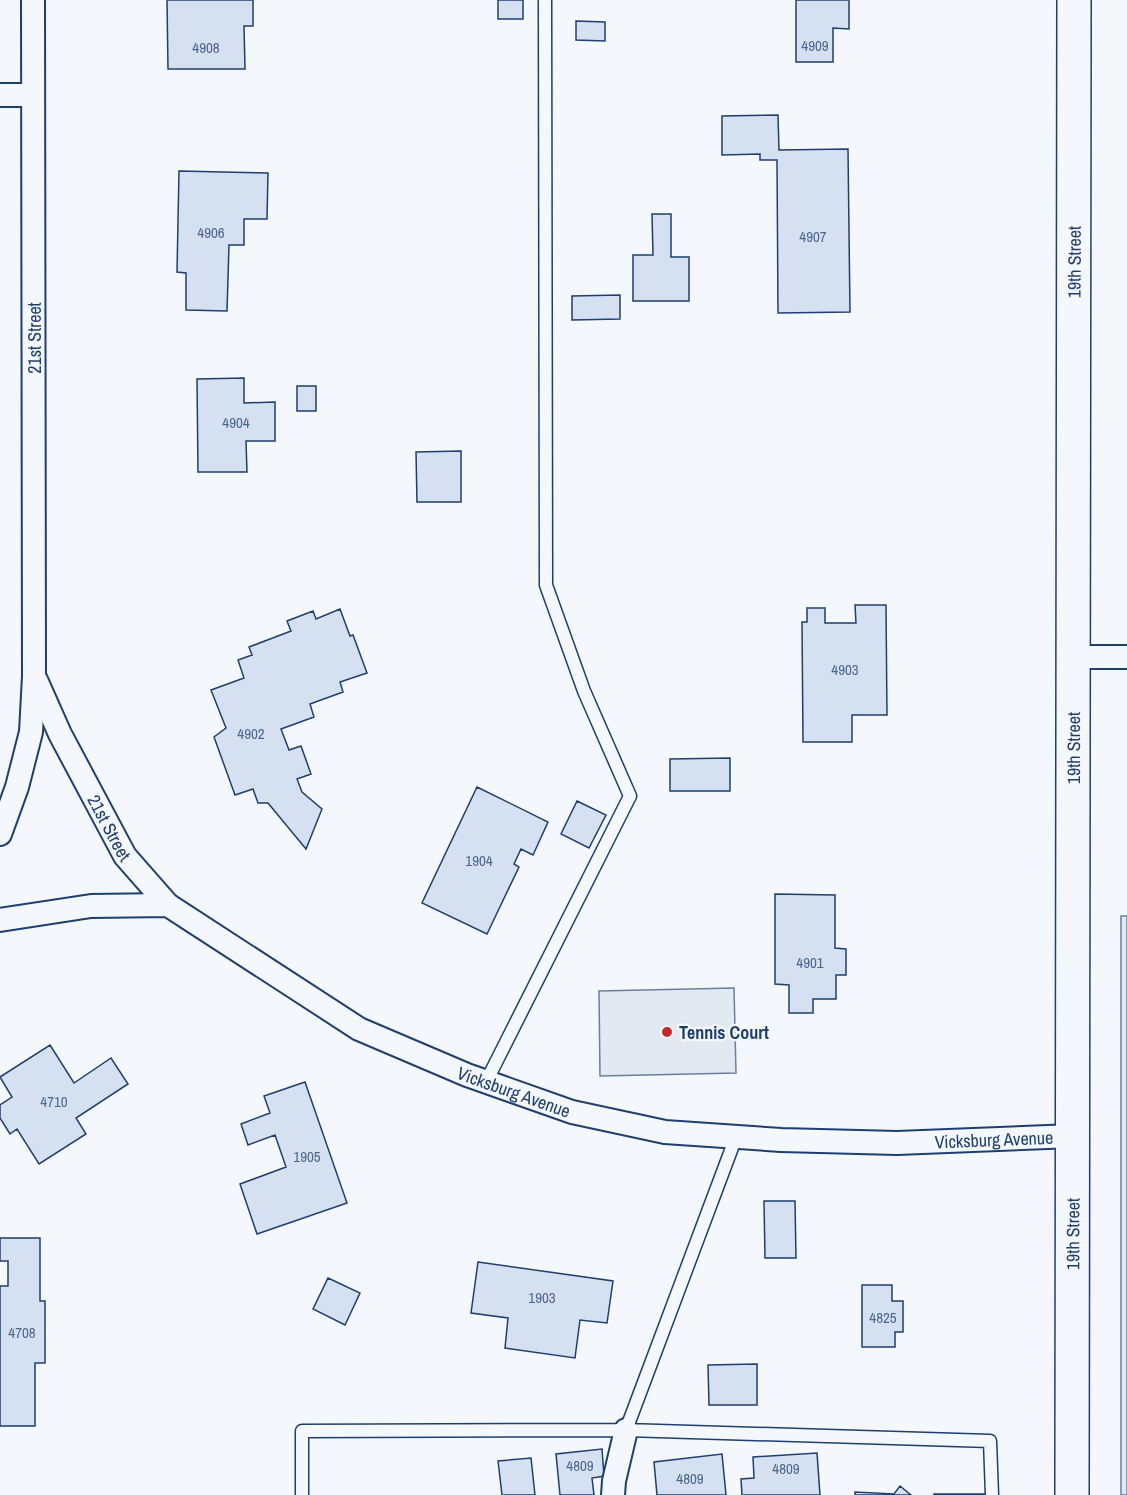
<svg xmlns="http://www.w3.org/2000/svg" width="1127" height="1495" viewBox="0 0 1127 1495" font-family="'Archivo Narrow',sans-serif">
	<style>
		.green { fill: #e3e9f0; stroke: #687fa3; stroke-width: 1.5 }
		.building { fill: #d5e0f0; stroke: #1d3f73; stroke-width: 1.5 }
		.lines { fill: none; stroke-linecap: round; stroke-linejoin: round }
		.service-casing { stroke: #1d3f73; stroke-width: 15 }
		.minor-casing { stroke: #1d3f73; stroke-width: 26 }
		.primary-casing { stroke: #1d3f73; stroke-width: 36 }
		.service { stroke: #f4f7fb; stroke-width: 12 }
		.minor { stroke: #f4f7fb; stroke-width: 22 }
		.primary { stroke: #f4f7fb; stroke-width: 33 }
		.poi-dot { fill: #c62828; stroke: #f4f7fb; stroke-width: 2 }
		.labels { text-anchor: middle; dominant-baseline: central; stroke-width: 4.5; stroke-linejoin: round; paint-order: stroke }
		.number-label { font-size: 15px; fill: #4b6792 }
		.street-label { font-size: 18px; fill: #1d3f73; stroke: #f4f7fb }
		.poi-label { font-size: 18px; font-weight: bold; fill: #1d3f73; stroke: #f4f7fb; text-anchor: start }
	</style>
	<rect width="100%" height="100%" fill="#f4f7fb"/>
	<path class="green" d="M 1121,916 L 1127,916 L 1127,1495 L 1121,1495 Z
		M 734,988 L 736,1073 L 600,1076 L 599,991 Z"/>
	<path class="building" d="M 167,0 L 253,0 L 253,26 L 244,26 L 245,69 L 168,69 Z
		M 498,0 L 523,0 L 523,19 L 498,19 Z
		M 796,0 L 849,0 L 849,29 L 833,28 L 833,62 L 796,62 Z
		M 576,21 L 605,22 L 605,41 L 576,40 Z
		M 778,115 L 779,150 L 848,149 L 850,312 L 778,313 L 777,160 L 760,160 L 760,154 L 722,155 L 722,116 Z
		M 179,171 L 268,173 L 267,219 L 244,219 L 244,245 L 229,245 L 227,311 L 186,310 L 186,273 L 177,272 Z
		M 652,214 L 671,214 L 671,257 L 689,257 L 689,301 L 633,301 L 633,255 L 653,255 Z
		M 620,295 L 620,319 L 572,320 L 572,296 Z
		M 244,378 L 244,403 L 275,402 L 275,441 L 246,441 L 247,472 L 198,472 L 197,379 Z
		M 297,386 L 316,386 L 316,411 L 297,411 Z
		M 461,451 L 461,502 L 417,502 L 416,452 Z
		M 855,605 L 886,605 L 887,715 L 852,715 L 852,742 L 803,742 L 802,622 L 807,622 L 807,608 L 825,608 L 825,623 L 856,623 Z
		M 340,609 L 350,636 L 353,635 L 367,673 L 340,682 L 343,692 L 310,704 L 314,717 L 281,729 L 289,750 L 301,746 L 311,774 L 297,779 L 302,792 L 322,809 L 306,849 L 268,803 L 258,803 L 253,789 L 235,795 L 214,737 L 226,728 L 211,690 L 244,678 L 238,660 L 252,655 L 249,647 L 291,631 L 287,621 L 313,611 L 316,619 Z
		M 730,758 L 730,791 L 670,791 L 670,759 Z
		M 477,787 L 548,822 L 533,855 L 521,849 L 514,864 L 519,867 L 487,934 L 422,903 Z
		M 577,801 L 606,815 L 589,848 L 561,834 Z
		M 775,894 L 835,895 L 835,948 L 846,949 L 846,975 L 836,975 L 836,999 L 813,999 L 813,1013 L 789,1013 L 789,985 L 775,984 Z
		M 50,1045 L 74,1083 L 111,1058 L 128,1084 L 76,1118 L 86,1134 L 39,1164 L 17,1129 L 10,1134 L 0,1118 L 0,1105 L 12,1097 L 0,1077 Z
		M 305,1082 L 347,1203 L 257,1234 L 240,1184 L 286,1167 L 275,1135 L 248,1145 L 241,1124 L 270,1113 L 264,1096 Z
		M 764,1201 L 795,1201 L 796,1258 L 765,1258 Z
		M 0,1238 L 40,1238 L 40,1301 L 45,1301 L 45,1363 L 35,1363 L 35,1426 L 0,1426 L 0,1286 L 8,1286 L 8,1261 L 0,1261 Z
		M 478,1262 L 613,1281 L 607,1323 L 580,1320 L 575,1358 L 505,1348 L 508,1318 L 471,1313 Z
		M 328,1278 L 360,1293 L 345,1325 L 313,1309 Z
		M 862,1285 L 892,1285 L 892,1301 L 903,1301 L 903,1332 L 895,1332 L 895,1347 L 862,1347 Z
		M 757,1364 L 757,1405 L 709,1405 L 708,1365 Z
		M 602,1449 L 604,1476 L 592,1478 L 594,1495 L 560,1495 L 556,1454 Z
		M 817,1453 L 820,1495 L 742,1495 L 741,1479 L 754,1478 L 753,1457 Z
		M 722,1454 L 726,1495 L 657,1495 L 654,1462 Z
		M 531,1458 L 535,1495 L 502,1495 L 498,1461 Z
		M 900,1486 L 911,1495 L 855,1495 L 855,1492 L 894,1494 Z
		M 934,1494 L 988,1494 L 988,1495 L 934,1495 Z"/>
	<g class="lines">
		<defs>
			<path id="service" d="M 486,1082 L 630,796 L 584,691 L 546,585 L 545,0
				M 626,1430 L 990,1441 L 992,1495
				M 302,1495 L 302,1431 L 626,1430 L 736,1137"/>
			<g id="minor">
				<path d="M 0,95 L 33,95"/>
				<path d="M 1073,657 L 1127,657"/>
				<path id="s1" d="M 36,680 L 60,734 L 125,856 L 168,905"/>
				<path d="M 0,834 L 17,787 L 31,732 L 34,676 L 33,0"/>
				<path id="s2" d="M 0,920 L 91,906 L 168,905 L 359,1029 L 467,1075 L 572,1112 L 665,1132 L 781,1140 L 897,1143 L 1073,1136"/>
				<path d="M 613,1495 L 614,1481 L 626,1430"/>
			</g>
			<g id="primary">
				<path id="s3" d="M 1072,1495 L 1074,0"/>
			</g>
		</defs>
		<use href="#service" class="service-casing"/>
		<use href="#minor" class="minor-casing"/>
		<use href="#primary" class="primary-casing"/>
		<use href="#service" class="service"/>
		<use href="#minor" class="minor"/>
		<use href="#primary" class="primary"/>
	</g>
	<circle class="poi-dot" cx="667" cy="1032" r="6"/>
	<g class="labels">
		<g class="number-label">
			<text x="815" y="45">4909</text>
			<text x="206" y="47">4908</text>
			<text x="211" y="232">4906</text>
			<text x="813" y="236">4907</text>
			<text x="236" y="422">4904</text>
			<text x="845" y="669">4903</text>
			<text x="251" y="733">4902</text>
			<text x="479" y="860">1904</text>
			<text x="810" y="962">4901</text>
			<text x="54" y="1101">4710</text>
			<text x="307" y="1156">1905</text>
			<text x="542" y="1297">1903</text>
			<text x="883" y="1317">4825</text>
			<text x="22" y="1332">4708</text>
			<text x="580" y="1465">4809</text>
			<text x="786" y="1468">4809</text>
			<text x="690" y="1478">4809</text>
		</g>
		<g class="street-label">
			<text stroke="none"><textPath href="#s3" startOffset="1233">19th Street</textPath></text>
			<text transform="translate(34 338) rotate(-90)">21st Street</text>
			<text stroke="none"><textPath href="#s3" startOffset="747">19th Street</textPath></text>
			<text stroke="none"><textPath href="#s1" startOffset="165">21st Street</textPath></text>
			<text stroke="none"><textPath href="#s2" startOffset="564">Vicksburg Avenue</textPath></text>
			<text stroke="none"><textPath href="#s2" startOffset="1050">Vicksburg Avenue</textPath></text>
			<text stroke="none"><textPath href="#s3" startOffset="261">19th Street</textPath></text>
		</g>
		<g class="poi-label">
			<text x="679" y="1032">Tennis Court</text>
		</g>
	</g>
</svg>
